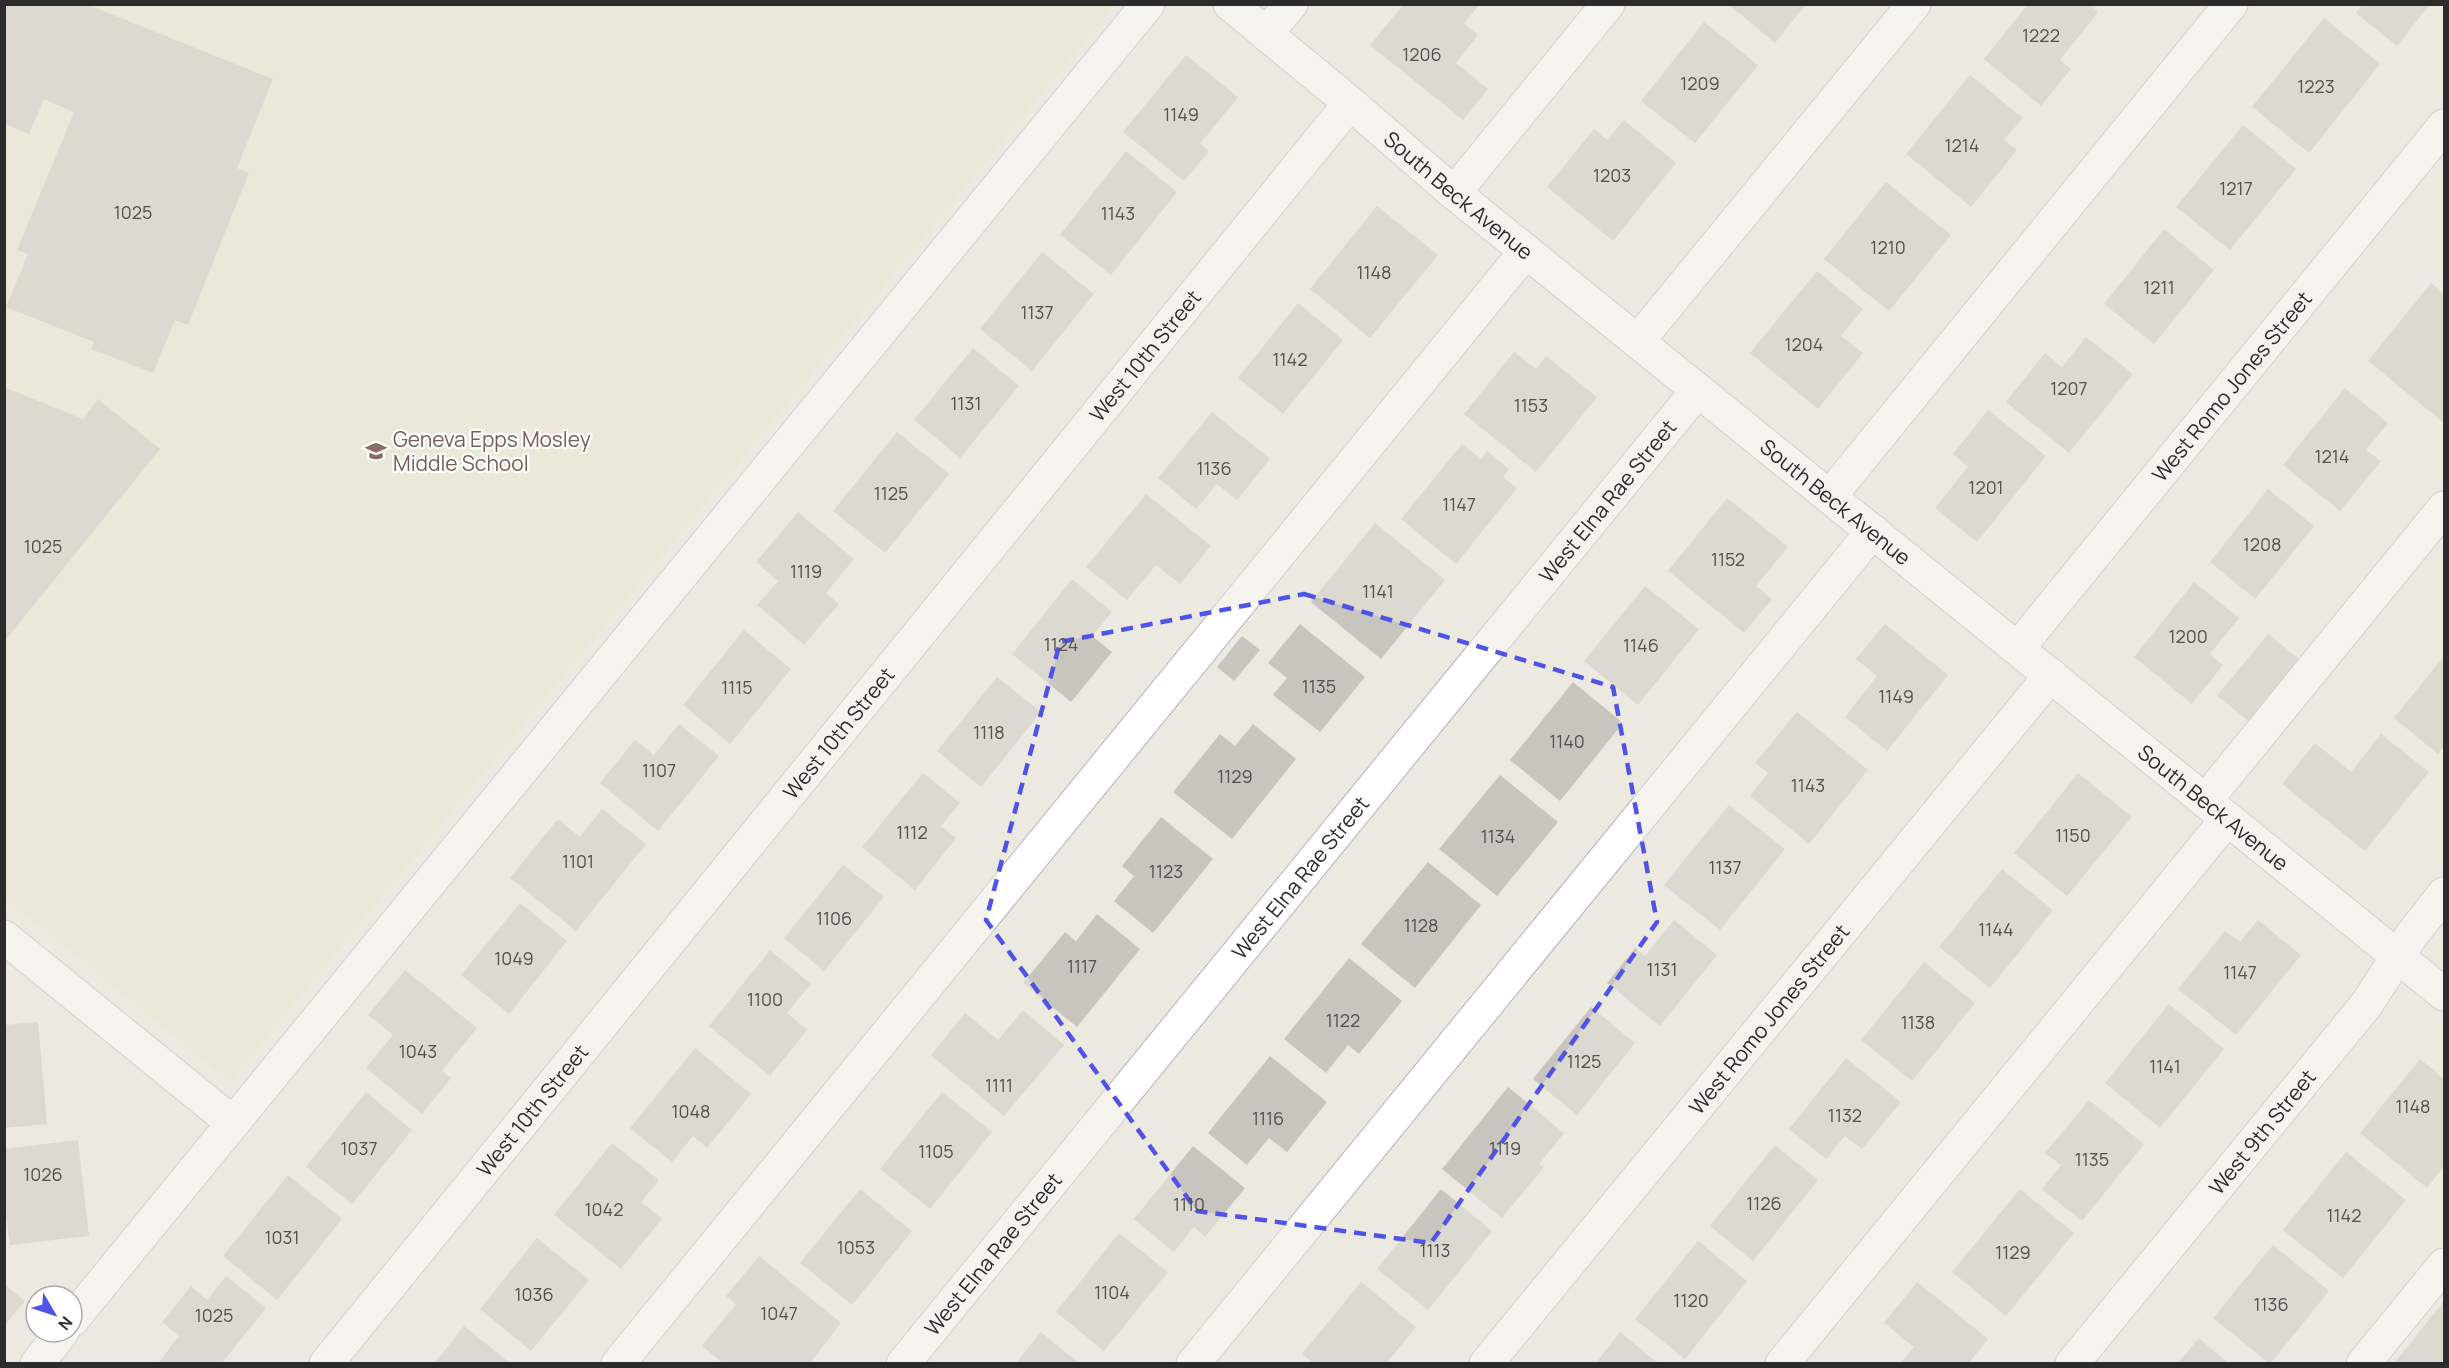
<svg xmlns="http://www.w3.org/2000/svg" width="2449" height="1368" viewBox="0 0 2449 1368" font-family="Manrope,sans-serif">
	<style>
		.education { fill: #ece7d1 }
		.building { fill: #c8c5bf }
		.lines { fill: none; stroke-linecap: round; stroke-linejoin: round }
		.minor-casing { stroke: #b3b3be; stroke-width: 35 }
		.minor { stroke: #fff; stroke-width: 33 }
		.marked { fill: none; stroke: #5053e8; stroke-width: 4.5; stroke-dasharray: 12 8; stroke-linejoin: round }
		.labels { text-anchor: middle; dominant-baseline: central; stroke-width: 4.5; stroke-linejoin: round; paint-order: stroke }
		.number-label { font-size: 18px; fill: #535251 }
		.street-label { font-size: 21px; fill: #2c2c2c; stroke: #fff }
		.education-label { font-size: 21px; fill: #785e54; stroke: #fff; text-anchor: start }
	</style>
	<rect width="100%" height="100%" fill="#ece9e0"/>
	<path class="education" d="M 4,5 L 1115,5 L 230,1082 L 5,898 Z"/>
	<path class="building" d="M 4,4 L 86,4 L 273,79 L 237,168 L 249,173 L 188,325 L 175,320 L 153,373 L 91,349 L 94,342 L 6,307 L 28,254 L 17,250 L 74,112 L 44,99 L 29,134 L 4,124 Z
		M 1728,4 L 1806,4 L 1775,43 Z
		M 2028,4 L 2089,4 L 2098,12 L 2060,60 L 2071,69 L 2041,106 L 1984,59 Z
		M 2363,4 L 2430,4 L 2397,46 L 2356,13 Z
		M 1403,5 L 1479,5 L 1464,24 L 1478,35 L 1456,63 L 1488,89 L 1463,120 L 1370,45 Z
		M 2324,18 L 2380,64 L 2309,153 L 2252,107 Z
		M 1704,22 L 1758,65 L 1695,143 L 1641,101 Z
		M 1186,55 L 1238,97 L 1200,144 L 1209,151 L 1184,181 L 1123,132 Z
		M 1970,75 L 2023,118 L 2004,140 L 2017,150 L 1971,207 L 1906,154 Z
		M 1624,120 L 1676,163 L 1613,241 L 1547,187 L 1594,129 L 1607,140 Z
		M 2243,125 L 2296,169 L 2230,250 L 2176,207 Z
		M 1126,151 L 1177,192 L 1111,275 L 1060,235 Z
		M 1886,182 L 1951,235 L 1889,311 L 1824,259 Z
		M 1377,206 L 1438,255 L 1370,338 L 1310,289 Z
		M 2164,229 L 2214,270 L 2154,344 L 2104,304 Z
		M 1042,252 L 1094,294 L 1032,371 L 980,329 Z
		M 1817,271 L 1863,309 L 1841,336 L 1863,353 L 1818,409 L 1750,353 Z
		M 2431,283 L 2444,294 L 2444,423 L 2368,361 Z
		M 1298,303 L 1343,340 L 1283,414 L 1238,378 Z
		M 2086,337 L 2133,374 L 2069,453 L 2006,402 L 2045,353 L 2062,367 Z
		M 973,348 L 1019,386 L 960,458 L 914,420 Z
		M 1514,352 L 1536,369 L 1546,356 L 1597,397 L 1536,472 L 1464,414 Z
		M 4,387 L 83,419 L 98,399 L 160,449 L 4,642 Z
		M 2345,388 L 2388,423 L 2366,450 L 2381,461 L 2340,511 L 2283,465 Z
		M 1988,410 L 2046,456 L 1977,542 L 1935,508 L 1968,467 L 1953,454 Z
		M 1212,412 L 1270,459 L 1237,500 L 1217,484 L 1196,509 L 1158,478 Z
		M 897,432 L 949,474 L 885,553 L 833,511 Z
		M 1462,444 L 1481,459 L 1487,451 L 1509,469 L 1503,477 L 1517,488 L 1456,564 L 1401,519 Z
		M 2268,489 L 2314,526 L 2255,599 L 2210,562 Z
		M 1146,494 L 1211,546 L 1180,584 L 1156,565 L 1127,600 L 1086,567 Z
		M 1727,498 L 1788,547 L 1756,586 L 1772,599 L 1744,633 L 1668,571 Z
		M 798,512 L 854,559 L 826,593 L 839,604 L 804,645 L 757,605 L 778,581 L 756,562 Z
		M 1375,523 L 1445,580 L 1381,659 L 1311,602 Z
		M 1072,579 L 1112,612 L 1092,636 L 1112,652 L 1071,702 L 1012,654 Z
		M 2194,582 L 2239,618 L 2210,654 L 2223,665 L 2192,704 L 2134,657 Z
		M 1645,586 L 1699,629 L 1638,705 L 1584,661 Z
		M 1300,624 L 1365,677 L 1320,732 L 1273,695 L 1287,678 L 1268,663 Z
		M 1885,624 L 1948,675 L 1887,751 L 1845,717 L 1877,676 L 1856,659 Z
		M 744,630 L 791,669 L 730,744 L 683,705 Z
		M 2268,634 L 2300,660 L 2250,722 L 2217,696 Z
		M 1242,636 L 1260,650 L 1234,681 L 1217,667 Z
		M 2444,656 L 2444,746 L 2438,754 L 2394,718 Z
		M 997,677 L 1041,712 L 981,787 L 937,751 Z
		M 1573,682 L 1623,723 L 1560,801 L 1510,760 Z
		M 1797,712 L 1868,770 L 1809,844 L 1750,796 L 1768,773 L 1755,763 Z
		M 679,724 L 719,756 L 658,831 L 600,783 L 635,740 L 654,755 Z
		M 1253,724 L 1296,759 L 1232,839 L 1173,792 L 1220,734 L 1235,746 Z
		M 2381,734 L 2429,772 L 2365,851 L 2282,784 L 2315,743 L 2351,772 Z
		M 923,773 L 960,803 L 941,826 L 956,838 L 915,890 L 862,847 Z
		M 2078,773 L 2132,817 L 2067,896 L 2014,853 Z
		M 1500,775 L 1558,822 L 1497,896 L 1439,849 Z
		M 1729,805 L 1785,849 L 1720,930 L 1664,885 Z
		M 602,809 L 646,844 L 576,931 L 510,878 L 558,819 L 580,837 Z
		M 1161,817 L 1213,859 L 1153,933 L 1114,901 L 1134,876 L 1122,866 Z
		M 1428,862 L 1481,905 L 1415,988 L 1361,944 Z
		M 843,865 L 884,897 L 824,971 L 784,938 Z
		M 2002,869 L 2053,910 L 1990,988 L 1939,947 Z
		M 520,903 L 567,941 L 509,1014 L 461,975 Z
		M 1097,914 L 1140,949 L 1077,1027 L 1023,983 L 1065,932 L 1076,941 Z
		M 1674,920 L 1717,955 L 1660,1026 L 1607,983 L 1635,948 L 1645,956 Z
		M 2258,920 L 2301,955 L 2236,1035 L 2178,989 L 2225,931 L 2240,942 Z
		M 770,950 L 811,984 L 787,1013 L 807,1030 L 770,1076 L 709,1026 Z
		M 1349,958 L 1402,1001 L 1359,1054 L 1348,1045 L 1326,1073 L 1284,1039 Z
		M 1924,962 L 1975,1003 L 1912,1081 L 1861,1040 Z
		M 405,970 L 477,1028 L 442,1071 L 451,1078 L 422,1114 L 366,1068 L 393,1035 L 368,1015 Z
		M 2169,1004 L 2224,1049 L 2160,1128 L 2105,1083 Z
		M 1591,1007 L 1635,1043 L 1577,1115 L 1533,1079 Z
		M 1023,1010 L 1064,1045 L 1004,1116 L 931,1055 L 965,1013 L 998,1040 Z
		M 38,1022 L 47,1124 L 4,1128 L 4,1025 Z
		M 695,1048 L 751,1094 L 707,1148 L 693,1136 L 672,1162 L 630,1128 Z
		M 1270,1056 L 1327,1102 L 1287,1152 L 1269,1138 L 1247,1165 L 1208,1133 Z
		M 1846,1058 L 1901,1102 L 1862,1149 L 1845,1136 L 1826,1159 L 1789,1129 Z
		M 2420,1059 L 2444,1079 L 2444,1166 L 2427,1188 L 2360,1133 Z
		M 1508,1087 L 1564,1133 L 1539,1164 L 1544,1167 L 1502,1218 L 1442,1169 Z
		M 366,1092 L 412,1130 L 352,1204 L 306,1167 Z
		M 942,1092 L 992,1132 L 930,1209 L 880,1169 Z
		M 2089,1100 L 2144,1144 L 2082,1221 L 2042,1189 L 2061,1165 L 2045,1153 Z
		M 78,1140 L 89,1236 L 10,1245 L 4,1198 L 4,1149 Z
		M 612,1143 L 659,1180 L 641,1202 L 662,1219 L 621,1269 L 554,1215 Z
		M 1775,1145 L 1818,1180 L 1753,1261 L 1710,1226 Z
		M 1193,1146 L 1245,1188 L 1205,1237 L 1194,1227 L 1174,1252 L 1134,1219 Z
		M 2346,1152 L 2406,1200 L 2343,1278 L 2283,1230 Z
		M 288,1175 L 342,1219 L 277,1300 L 223,1256 Z
		M 860,1189 L 912,1231 L 852,1305 L 800,1263 Z
		M 1441,1189 L 1492,1231 L 1428,1310 L 1377,1269 Z
		M 2020,1189 L 2074,1233 L 2006,1316 L 1952,1272 Z
		M 1119,1233 L 1168,1272 L 1104,1351 L 1056,1312 Z
		M 537,1238 L 589,1280 L 531,1351 L 480,1309 Z
		M 1698,1241 L 1747,1281 L 1685,1359 L 1635,1319 Z
		M 2273,1245 L 2329,1291 L 2270,1364 L 2213,1318 Z
		M 759,1256 L 841,1323 L 809,1364 L 724,1364 L 702,1346 L 736,1304 L 726,1296 Z
		M 226,1276 L 266,1308 L 221,1364 L 161,1364 L 159,1362 L 179,1336 L 162,1322 L 191,1286 L 207,1300 Z
		M 1361,1282 L 1416,1327 L 1386,1364 L 1314,1364 L 1302,1354 Z
		M 1917,1282 L 1988,1339 L 1968,1364 L 1900,1364 L 1914,1347 L 1884,1323 Z
		M 4,1284 L 25,1301 L 4,1326 Z
		M 2444,1301 L 2444,1364 L 2399,1364 L 2396,1361 Z
		M 464,1326 L 511,1364 L 434,1364 Z
		M 1041,1332 L 1080,1364 L 1015,1364 Z
		M 1620,1332 L 1659,1364 L 1595,1364 Z
		M 2199,1338 L 2229,1364 L 2177,1364 Z"/>
	<g class="lines">
		<defs>
			<g id="minor">
				<path id="s1" d="M 1230,4 L 1350,103 L 1454,193 L 2444,994"/>
				<path d="M 1266,34 L 1291,4"/>
				<path d="M 1454,193 L 1608,4"/>
				<path d="M 1638,341 L 1914,4"/>
				<path d="M 1830,496 L 2231,4"/>
				<path id="s2" d="M 2018,648 L 2444,126"/>
				<path d="M 2205,801 L 2444,508"/>
				<path d="M 4,937 L 233,1123"/>
				<path d="M 72,1320 L 1148,4"/>
				<path d="M 37,1364 L 62,1332"/>
				<path id="s3" d="M 326,1364 L 1350,103"/>
				<path d="M 618,1364 L 1526,251"/>
				<path id="s4" d="M 903,1364 L 1698,390"/>
				<path d="M 1193,1364 L 1873,531"/>
				<path id="s5" d="M 1486,1364 L 2051,675"/>
				<path d="M 1782,1364 L 2227,819"/>
				<path id="s6" d="M 2072,1364 L 2366,1005 L 2411,936 L 2444,894"/>
				<path d="M 2363,1364 L 2444,1265"/>
			</g>
		</defs>
		<use href="#minor" class="minor-casing"/>
		<use href="#minor" class="minor"/>
	</g>
	<path d="M0 0H2449V1368H0ZM 1304,594 L 1613,687 L 1657,922 L 1431,1243 L 1197,1211 L 986,920 L 1060,642 Z" fill="#ece9e0" fill-opacity=".55" fill-rule="evenodd"/>
	<path class="marked" d="M 1304,594 L 1613,687 L 1657,922 L 1431,1243 L 1197,1211 L 986,920 L 1060,642 Z"/>
	<defs>
		<symbol id="school-bare" viewBox="-9 -9 18 18"><path d="M0-5L7-2L0 1L-7-2ZM-4 1L0 2.5L4 1V4Q0 6-4 4Z" fill="#8d6e63" stroke="#fff" stroke-width="2.5" paint-order="stroke"/></symbol>
	</defs>
	<g fill-rule="evenodd">
		<use href="#school-bare" x="361" y="436" width="30" height="30"/>
	</g>
	<g class="labels">
		<g class="number-label">
			<text x="2041" y="35">1222</text>
			<text x="1422" y="54">1206</text>
			<text x="1700" y="83">1209</text>
			<text x="2316" y="86">1223</text>
			<text x="1181" y="114">1149</text>
			<text x="1962" y="145">1214</text>
			<text x="1612" y="175">1203</text>
			<text x="2236" y="188">1217</text>
			<text x="133" y="212">1025</text>
			<text x="1118" y="213">1143</text>
			<text x="1888" y="247">1210</text>
			<text x="1374" y="272">1148</text>
			<text x="2159" y="287">1211</text>
			<text x="1037" y="312">1137</text>
			<text x="1804" y="344">1204</text>
			<text x="1290" y="359">1142</text>
			<text x="2069" y="388">1207</text>
			<text x="966" y="403">1131</text>
			<text x="1531" y="405">1153</text>
			<text x="2332" y="456">1214</text>
			<text x="1214" y="468">1136</text>
			<text x="1986" y="487">1201</text>
			<text x="891" y="493">1125</text>
			<text x="1459" y="504">1147</text>
			<text x="2262" y="544">1208</text>
			<text x="43" y="546">1025</text>
			<text x="1728" y="559">1152</text>
			<text x="806" y="571">1119</text>
			<text x="1378" y="591">1141</text>
			<text x="2188" y="636">1200</text>
			<text x="1061" y="644">1124</text>
			<text x="1641" y="645">1146</text>
			<text x="1319" y="686">1135</text>
			<text x="737" y="687">1115</text>
			<text x="1896" y="696">1149</text>
			<text x="989" y="732">1118</text>
			<text x="1567" y="741">1140</text>
			<text x="659" y="770">1107</text>
			<text x="1235" y="776">1129</text>
			<text x="1808" y="785">1143</text>
			<text x="912" y="832">1112</text>
			<text x="2073" y="835">1150</text>
			<text x="1498" y="836">1134</text>
			<text x="578" y="861">1101</text>
			<text x="1725" y="867">1137</text>
			<text x="1166" y="871">1123</text>
			<text x="834" y="918">1106</text>
			<text x="1421" y="925">1128</text>
			<text x="1996" y="929">1144</text>
			<text x="514" y="958">1049</text>
			<text x="1082" y="966">1117</text>
			<text x="1662" y="969">1131</text>
			<text x="2240" y="972">1147</text>
			<text x="765" y="999">1100</text>
			<text x="1343" y="1020">1122</text>
			<text x="1918" y="1022">1138</text>
			<text x="418" y="1051">1043</text>
			<text x="1584" y="1061">1125</text>
			<text x="2165" y="1066">1141</text>
			<text x="999" y="1085">1111</text>
			<text x="2413" y="1106">1148</text>
			<text x="691" y="1111">1048</text>
			<text x="1845" y="1115">1132</text>
			<text x="1268" y="1118">1116</text>
			<text x="359" y="1148">1037</text>
			<text x="1505" y="1148">1119</text>
			<text x="936" y="1151">1105</text>
			<text x="2092" y="1159">1135</text>
			<text x="43" y="1174">1026</text>
			<text x="1764" y="1203">1126</text>
			<text x="1189" y="1204">1110</text>
			<text x="604" y="1209">1042</text>
			<text x="2344" y="1215">1142</text>
			<text x="282" y="1237">1031</text>
			<text x="856" y="1247">1053</text>
			<text x="1435" y="1250">1113</text>
			<text x="2013" y="1252">1129</text>
			<text x="1112" y="1292">1104</text>
			<text x="534" y="1294">1036</text>
			<text x="1691" y="1300">1120</text>
			<text x="2271" y="1304">1136</text>
			<text x="779" y="1313">1047</text>
			<text x="214" y="1315">1025</text>
		</g>
		<g class="street-label">
			<text stroke="none"><textPath href="#s1" startOffset="298">South Beck Avenue</textPath></text>
			<text stroke="none"><textPath href="#s3" startOffset="1299">West 10th Street</textPath></text>
			<text stroke="none"><textPath href="#s2" startOffset="338">West Romo Jones Street</textPath></text>
			<text stroke="none"><textPath href="#s4" startOffset="1114">West Elna Rae Street</textPath></text>
			<text stroke="none"><textPath href="#s1" startOffset="784">South Beck Avenue</textPath></text>
			<text stroke="none"><textPath href="#s3" startOffset="813">West 10th Street</textPath></text>
			<text stroke="none"><textPath href="#s1" startOffset="1270">South Beck Avenue</textPath></text>
			<text stroke="none"><textPath href="#s4" startOffset="628">West Elna Rae Street</textPath></text>
			<text stroke="none"><textPath href="#s5" startOffset="446">West Romo Jones Street</textPath></text>
			<text stroke="none"><textPath href="#s3" startOffset="327">West 10th Street</textPath></text>
			<text stroke="none"><textPath href="#s6" startOffset="300">West 9th Street</textPath></text>
			<text stroke="none"><textPath href="#s4" startOffset="142">West Elna Rae Street</textPath></text>
		</g>
		<g class="education-label">
			<text x="393" y="439">Geneva Epps Mosley<tspan x="393" dy="24">Middle School</tspan></text>
		</g>
	</g>
	<rect width="2449" height="1368" fill="none" stroke="#2c2c2c" stroke-width="12"/>
	<g transform="translate(54 1314) rotate(129)"><circle r="28" fill="#ffffff" stroke="#ababab" stroke-width="1.5"/>
	<path d="M0-4.5L10 22L0 15L-10 22Z" fill="#5053e8"/>
	<text y="-9" font-size="16" font-weight="bold" text-anchor="middle" fill="#2c2c2c">N</text>
	</g>
</svg>
